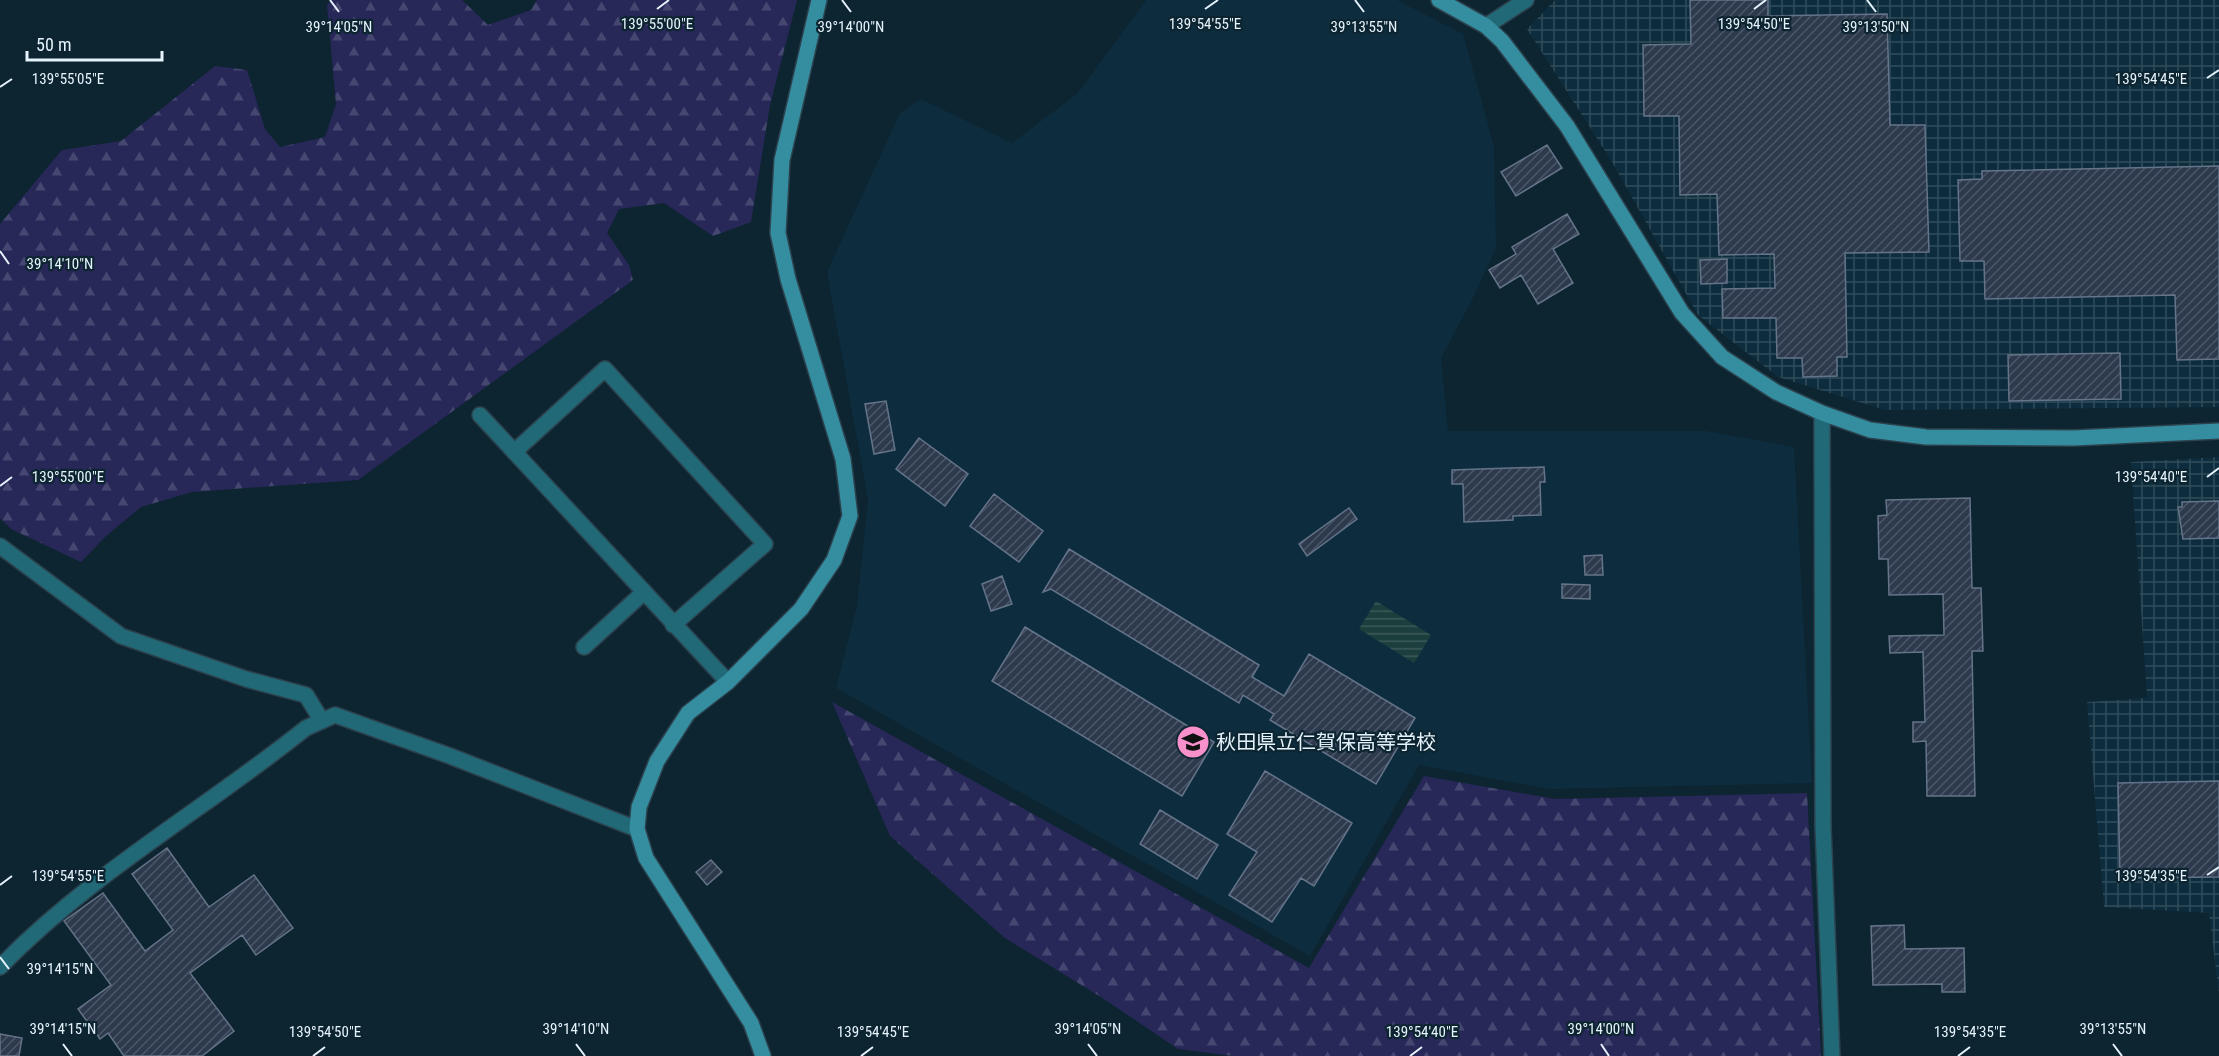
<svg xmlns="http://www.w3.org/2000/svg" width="2219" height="1056" viewBox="0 0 2219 1056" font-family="'Roboto Condensed','Noto Sans JP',sans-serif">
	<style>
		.built { fill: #0d2d3e }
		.industrial { fill: url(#industrial-grid) }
		.forest { fill: url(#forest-firs) }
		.water { fill: url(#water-rules) }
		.building { fill: url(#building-hatch); stroke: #657489; stroke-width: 1.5 }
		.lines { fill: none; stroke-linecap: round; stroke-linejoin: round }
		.street-casing { stroke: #2b414d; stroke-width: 18 }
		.secondary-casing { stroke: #2b414d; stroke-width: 18 }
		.street { stroke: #226977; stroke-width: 15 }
		.secondary { stroke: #358ea0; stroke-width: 15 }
		.ticks { fill: none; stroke: #e5f3fc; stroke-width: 2 }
		.labels { text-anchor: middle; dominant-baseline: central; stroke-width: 4.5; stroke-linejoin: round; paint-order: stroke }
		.poi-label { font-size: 20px; fill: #e5f3fc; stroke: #0d2431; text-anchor: start }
		.ticks-label { font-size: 15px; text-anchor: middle; fill: #e5f3fc; stroke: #0d2431; stroke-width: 4.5; stroke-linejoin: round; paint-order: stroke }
	</style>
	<defs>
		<pattern id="industrial-grid" width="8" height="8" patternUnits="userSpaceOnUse" patternTransform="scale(1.5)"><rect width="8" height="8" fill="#0d2d3e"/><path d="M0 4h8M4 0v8" fill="none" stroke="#304c5b"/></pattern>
		<pattern id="forest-firs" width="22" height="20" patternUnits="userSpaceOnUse" patternTransform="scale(1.5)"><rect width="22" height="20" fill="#272758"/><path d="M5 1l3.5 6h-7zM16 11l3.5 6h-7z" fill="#464771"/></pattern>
		<pattern id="water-rules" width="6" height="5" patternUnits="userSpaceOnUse" patternTransform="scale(1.5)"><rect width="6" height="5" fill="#1c3e3d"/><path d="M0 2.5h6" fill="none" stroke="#3d5a5a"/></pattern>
		<pattern id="building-hatch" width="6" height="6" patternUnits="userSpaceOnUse" patternTransform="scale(1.5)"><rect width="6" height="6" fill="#2d3a4e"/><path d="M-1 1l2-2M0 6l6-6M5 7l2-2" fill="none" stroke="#4b5768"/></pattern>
	</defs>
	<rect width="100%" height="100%" fill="#0d2431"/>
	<path class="built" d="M 1146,0 L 1397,0 L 1463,34 L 1494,146 L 1496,248 L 1472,300 L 1441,358 L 1448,431 L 1706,431 L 1794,447 L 1812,783 L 1549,789 L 1419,765 L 1310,956 L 836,688 L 857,605 L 868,500 L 827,272 L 900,113 L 921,99 L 1012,143 L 1078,93 Z"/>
	<path class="industrial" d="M 1555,0 L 2219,0 L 2219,407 L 1885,410 L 1778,377 L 1698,315 L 1612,162 L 1527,29 Z
		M 2219,457 L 2219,994 L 2209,913 L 2104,907 L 2087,702 L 2147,698 L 2131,462 Z"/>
	<path class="forest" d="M 332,0 L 462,0 L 488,25 L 531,10 L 537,0 L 797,0 L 770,105 L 751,222 L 713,236 L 664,203 L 619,209 L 607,233 L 629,265 L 633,280 L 358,480 L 192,492 L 141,507 L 106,536 L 81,562 L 11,529 L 0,518 L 0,224 L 62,150 L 121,141 L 215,66 L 247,70 L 265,129 L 280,147 L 325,137 L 336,104 L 327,5 Z
		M 832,702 L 1309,968 L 1424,776 L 1555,799 L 1807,793 L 1821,1056 L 1233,1056 L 1178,1049 L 1104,999 L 1005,938 L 890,836 Z"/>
	<path class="water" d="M 1376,601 L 1431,635 L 1414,663 L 1359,629 Z"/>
	<path class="building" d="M 1690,0 L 1768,0 L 1768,16 L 1887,14 L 1890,125 L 1925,125 L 1929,252 L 1845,253 L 1847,357 L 1837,357 L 1837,376 L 1803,377 L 1802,358 L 1777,358 L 1776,318 L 1723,318 L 1722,289 L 1775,288 L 1774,254 L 1719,255 L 1717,194 L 1680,195 L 1679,116 L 1644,116 L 1643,45 L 1691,44 Z
		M 1547,145 L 1562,168 L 1516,196 L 1501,172 Z
		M 2219,166 L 2219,359 L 2177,360 L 2175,295 L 1985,299 L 1984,261 L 1960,261 L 1958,180 L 1982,179 L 1982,171 Z
		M 1567,214 L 1579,234 L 1553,249 L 1573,283 L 1538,304 L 1521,275 L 1500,288 L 1489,270 L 1516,254 L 1512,247 Z
		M 1727,259 L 1727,283 L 1701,284 L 1700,260 Z
		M 2120,353 L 2121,399 L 2009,401 L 2008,355 Z
		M 886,401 L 895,450 L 874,454 L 865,404 Z
		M 919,438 L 968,474 L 945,506 L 896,469 Z
		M 1544,467 L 1545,482 L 1540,482 L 1541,515 L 1513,516 L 1513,520 L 1464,522 L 1463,484 L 1452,484 L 1452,470 Z
		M 994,494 L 1043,531 L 1019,562 L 970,526 Z
		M 1970,498 L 1972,588 L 1981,588 L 1983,651 L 1972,651 L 1975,796 L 1927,796 L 1926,741 L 1913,742 L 1913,722 L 1925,722 L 1923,652 L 1890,653 L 1889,636 L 1944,635 L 1943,594 L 1889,595 L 1888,559 L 1879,559 L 1878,516 L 1887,515 L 1886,500 Z
		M 2219,501 L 2219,538 L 2183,539 L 2178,507 L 2182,507 L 2182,502 Z
		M 1349,508 L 1357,519 L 1307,556 L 1299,544 Z
		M 1069,549 L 1259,665 L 1252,677 L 1284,696 L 1309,654 L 1415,718 L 1376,784 L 1270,720 L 1274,714 L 1243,695 L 1239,703 L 1051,589 L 1043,592 Z
		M 1602,555 L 1603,575 L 1585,575 L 1584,556 Z
		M 1002,576 L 1012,604 L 991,611 L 982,584 Z
		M 1562,584 L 1590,585 L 1590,599 L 1562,598 Z
		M 1025,627 L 1214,742 L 1182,796 L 992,681 Z
		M 1265,771 L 1352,823 L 1314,886 L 1301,878 L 1272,922 L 1229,895 L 1257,852 L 1227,834 Z
		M 2219,781 L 2219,877 L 2120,878 L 2118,783 Z
		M 1160,810 L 1218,845 L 1197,879 L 1140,844 Z
		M 167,848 L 209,907 L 254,875 L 293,928 L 256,955 L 242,935 L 190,973 L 234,1031 L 202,1056 L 124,1056 L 108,1033 L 100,1039 L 78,1009 L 111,985 L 64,921 L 103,893 L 145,951 L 173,930 L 132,874 Z
		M 711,860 L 722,872 L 707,885 L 696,872 Z
		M 1904,925 L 1905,949 L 1964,948 L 1965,992 L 1942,992 L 1942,984 L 1873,985 L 1871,926 Z
		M 0,1034 L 22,1038 L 19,1056 L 0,1056 Z"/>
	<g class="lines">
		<defs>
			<path id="street" d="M 1486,26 L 1526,0
				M 1822,413 L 1823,826 L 1832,1056
				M 480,415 L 728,682
				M 514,452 L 605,369 L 765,544 L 673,625
				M 0,546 L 121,636 L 246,679 L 306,695 L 322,721
				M 584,647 L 643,593
				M 0,967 C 90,874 205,809 306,728 L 335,715 L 450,756 L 637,829"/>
			<path id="secondary" d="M 1439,0 L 1486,26 L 1502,41 L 1567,126 L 1682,313 L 1722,357 L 1776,392 L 1822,413 L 1870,430 L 1926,437 L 2074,438 L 2219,431
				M 763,1056 L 751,1023 L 646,858 L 637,829 L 639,807 L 657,761 L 688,713 L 728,682 L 801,609 L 834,560 L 850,516 L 843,459 L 788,279 L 778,233 L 782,160 L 819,0"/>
		</defs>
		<use href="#street" class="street-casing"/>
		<use href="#secondary" class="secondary-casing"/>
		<use href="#street" class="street"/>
		<use href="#secondary" class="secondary"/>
	</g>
	<path class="ticks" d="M 330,0 L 339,12M 842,0 L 851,12M 1355,0 L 1364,12M 1867,0 L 1876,12M 657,9 L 669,0M 1205,9 L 1218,0M 1754,9 L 1766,0M 2207,78 L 2219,70M 0,87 L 12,79M 0,251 L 9,264M 2207,477 L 2219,468M 0,486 L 12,477M 2207,875 L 2219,867M 0,885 L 12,876M 0,957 L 9,969M 63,1044 L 72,1056M 576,1044 L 585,1056M 1088,1044 L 1097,1056M 1601,1044 L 1609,1056M 2113,1044 L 2122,1056M 313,1056 L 325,1047M 861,1056 L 873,1047M 1410,1056 L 1422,1047M 1958,1056 L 1970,1047"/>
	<defs>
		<symbol id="school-disc" viewBox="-11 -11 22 22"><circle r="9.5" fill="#f890cc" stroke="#0d2431"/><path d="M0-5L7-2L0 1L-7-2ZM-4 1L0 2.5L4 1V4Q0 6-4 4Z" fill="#111"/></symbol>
	</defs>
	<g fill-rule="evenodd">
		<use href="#school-disc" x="1174" y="723" width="38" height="38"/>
	</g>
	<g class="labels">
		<g class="poi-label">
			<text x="1216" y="742">秋田県立仁賀保高等学校</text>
		</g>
	</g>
	<g class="ticks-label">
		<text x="1754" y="29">139°54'50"E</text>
		<text x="657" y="29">139°55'00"E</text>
		<text x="1205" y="29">139°54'55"E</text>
		<text x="339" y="32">39°14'05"N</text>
		<text x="851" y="32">39°14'00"N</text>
		<text x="1364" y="32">39°13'55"N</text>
		<text x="1876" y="32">39°13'50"N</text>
		<text x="2151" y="84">139°54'45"E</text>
		<text x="68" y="84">139°55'05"E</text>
		<text x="60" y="269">39°14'10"N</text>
		<text x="2151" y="482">139°54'40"E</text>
		<text x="68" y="482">139°55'00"E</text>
		<text x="2151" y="881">139°54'35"E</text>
		<text x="68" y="881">139°54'55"E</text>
		<text x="60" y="974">39°14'15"N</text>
		<text x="63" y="1034">39°14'15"N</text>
		<text x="576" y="1034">39°14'10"N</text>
		<text x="1088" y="1034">39°14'05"N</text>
		<text x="1601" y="1034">39°14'00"N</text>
		<text x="2113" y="1034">39°13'55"N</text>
		<text x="325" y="1037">139°54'50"E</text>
		<text x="873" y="1037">139°54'45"E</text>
		<text x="1422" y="1037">139°54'40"E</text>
		<text x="1970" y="1037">139°54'35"E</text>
	</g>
	<path d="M27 51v9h135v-9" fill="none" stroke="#e5f3fc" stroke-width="3"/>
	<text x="36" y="51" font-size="18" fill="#e5f3fc" stroke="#0d2431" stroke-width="4.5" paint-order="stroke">50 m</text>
</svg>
